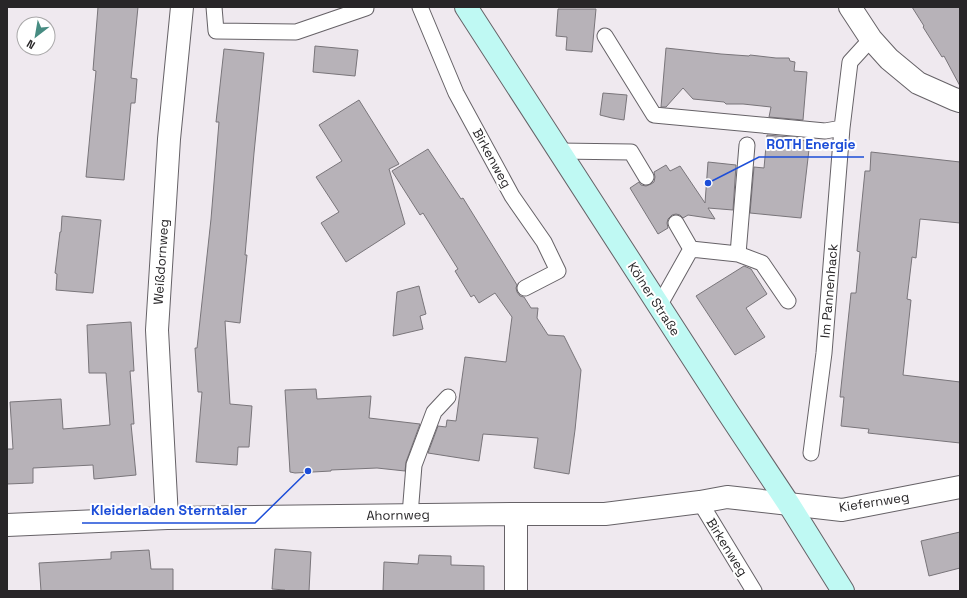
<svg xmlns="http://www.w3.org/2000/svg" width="967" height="598" viewBox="0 0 967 598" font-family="'Space Grotesk',sans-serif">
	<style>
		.building { fill: #b7b2b8; stroke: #79757a }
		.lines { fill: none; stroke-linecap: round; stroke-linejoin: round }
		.service-casing { stroke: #666267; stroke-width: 17 }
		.minor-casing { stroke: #666267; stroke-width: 24 }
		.secondary-casing { stroke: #666267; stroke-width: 24 }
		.service { stroke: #fff; stroke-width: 15 }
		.minor { stroke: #fff; stroke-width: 22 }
		.secondary { stroke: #bff9f3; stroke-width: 22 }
		.labels { text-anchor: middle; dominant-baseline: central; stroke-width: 4; stroke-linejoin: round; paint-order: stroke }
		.street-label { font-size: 13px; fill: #282628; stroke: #fff }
		.leader { fill: none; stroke: #1d4ed8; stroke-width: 1.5 }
		.callout-dot { fill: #1d4ed8; stroke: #fff; stroke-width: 1.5 }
		.callout-label { font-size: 14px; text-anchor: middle; font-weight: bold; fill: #1d4ed8; stroke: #fff; stroke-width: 4; stroke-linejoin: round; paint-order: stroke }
	</style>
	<rect width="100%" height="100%" fill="#efe9ef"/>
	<path class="building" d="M 98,7 L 138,7 L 131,78 L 137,79 L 135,103 L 131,103 L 124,180 L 86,177 L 96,71 L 93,70 Z
		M 912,7 L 960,7 L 960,86 L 944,56 L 942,57 L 923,27 L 924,26 Z
		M 558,9 L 596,9 L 592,52 L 566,50 L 567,37 L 556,36 Z
		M 315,46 L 358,50 L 355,76 L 313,72 Z
		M 666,48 L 721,54 L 749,56 L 750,55 L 776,58 L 789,58 L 790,61 L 795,62 L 794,71 L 807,72 L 803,120 L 769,117 L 771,107 L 743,104 L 726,104 L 724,102 L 693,99 L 683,88 L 666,107 L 661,107 Z
		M 224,49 L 264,53 L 254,153 L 245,255 L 247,255 L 240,323 L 225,321 L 230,404 L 252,406 L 249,447 L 238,447 L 237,465 L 196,462 L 202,392 L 198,392 L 195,348 L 197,348 L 211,219 L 219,122 L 216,122 Z
		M 603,93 L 627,95 L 624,120 L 612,118 L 600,115 Z
		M 359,100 L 399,164 L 389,169 L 405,224 L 346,262 L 321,223 L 339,212 L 316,177 L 342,161 L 319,125 Z
		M 767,135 L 801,138 L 801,140 L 810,141 L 801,218 L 750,213 L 754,167 L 764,168 Z
		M 428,149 L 461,199 L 463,198 L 517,285 L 516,288 L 517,292 L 520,296 L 524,297 L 531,308 L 538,308 L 537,318 L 548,335 L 564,336 L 581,370 L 575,430 L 569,474 L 534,468 L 538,438 L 483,434 L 479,461 L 428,453 L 438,426 L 446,427 L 447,420 L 456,421 L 465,357 L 506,362 L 512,317 L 495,293 L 479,303 L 474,295 L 471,297 L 455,271 L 458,269 L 423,213 L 420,215 L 392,171 Z
		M 871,152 L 960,162 L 960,223 L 920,219 L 916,258 L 912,257 L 907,299 L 911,300 L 903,375 L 960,382 L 960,443 L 868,433 L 869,429 L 841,426 L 844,397 L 840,397 L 851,293 L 856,293 L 860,252 L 857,251 L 865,171 L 870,171 Z
		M 708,162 L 736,165 L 733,210 L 708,208 L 715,219 L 688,215 L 683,218 L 680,215 L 676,214 L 672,215 L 668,219 L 667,223 L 668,228 L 658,234 L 630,188 L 639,182 L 641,185 L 646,186 L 651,184 L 654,182 L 655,177 L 654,172 L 666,165 L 670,171 L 680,166 L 705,203 Z
		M 62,216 L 101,220 L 93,293 L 56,290 L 57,274 L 55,273 L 60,232 L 61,232 Z
		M 744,266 L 751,269 L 767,294 L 746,308 L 765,337 L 735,355 L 696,296 Z
		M 419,286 L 426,314 L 420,316 L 423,329 L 393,336 L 397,292 Z
		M 131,322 L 134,371 L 130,371 L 134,424 L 131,424 L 136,475 L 94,479 L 93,465 L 33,468 L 33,483 L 7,484 L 7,449 L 13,449 L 10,402 L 61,399 L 63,429 L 110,425 L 106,373 L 89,373 L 87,325 Z
		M 316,389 L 317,399 L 371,396 L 369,418 L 420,424 L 406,462 L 405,471 L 377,468 L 331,470 L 331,471 L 295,473 L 290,472 L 285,390 Z
		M 960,532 L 960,568 L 929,576 L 921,541 Z
		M 275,549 L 311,552 L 309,591 L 284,591 L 285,590 L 272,589 Z
		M 149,550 L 151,569 L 173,569 L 173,591 L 41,591 L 39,563 L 111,559 L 111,552 Z
		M 419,555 L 451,556 L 451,565 L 484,566 L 484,591 L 383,591 L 384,562 L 418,564 Z"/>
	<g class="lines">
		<defs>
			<path id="service" d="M 214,7 L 216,31 L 296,32 L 366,8 L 366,7
				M 420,7 L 456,93 L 512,196 L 544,242 L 558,271 L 525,288
				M 605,36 L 654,115 L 825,131 L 842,128
				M 559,151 L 631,152 L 646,177
				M 691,249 L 738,254 L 747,145
				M 738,254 L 762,263 L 788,301
				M 659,306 L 691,249 L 676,223
				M 811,453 L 824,353 L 842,128 L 850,62 L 871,39
				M 700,502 L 754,591
				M 410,515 L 414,465 L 434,412 L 448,397"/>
			<path id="minor" d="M 850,7 L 871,39 L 889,59 L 918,83 L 954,99 L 960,101
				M 167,518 L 157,330 L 169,139 L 182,7
				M 7,525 L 167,518 L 516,514 L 605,514 L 700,502 L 727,497 L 842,510 L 960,487
				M 516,591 L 516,514"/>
			<path id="secondary" d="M 466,7 L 727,411 L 788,503 L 843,591"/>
		</defs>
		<use href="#service" class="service-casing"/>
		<use href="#minor" class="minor-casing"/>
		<use href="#secondary" class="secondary-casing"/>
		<use href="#service" class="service"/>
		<use href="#minor" class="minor"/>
		<use href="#secondary" class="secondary"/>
	</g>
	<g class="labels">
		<g class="street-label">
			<text transform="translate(492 158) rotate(61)">Birkenweg</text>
			<text transform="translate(161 262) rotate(-86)">Weißdornweg</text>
			<text transform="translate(829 291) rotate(-85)">Im Pannenhack</text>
			<text transform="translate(654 299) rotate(57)">Kölner Straße</text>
			<text transform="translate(874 502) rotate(-9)">Kiefernweg</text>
			<text transform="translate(398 515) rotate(-1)">Ahornweg</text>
			<text transform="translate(727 547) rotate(58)">Birkenweg</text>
		</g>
	</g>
	<path class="leader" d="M708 183L759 157H864M308 471L255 523H82"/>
	<g class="callout-dot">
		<circle cx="708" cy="183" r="4"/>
		<circle cx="308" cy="471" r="4"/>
	</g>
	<g class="callout-label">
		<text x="811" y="149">ROTH Energie</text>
		<text x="169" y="515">Kleiderladen Sterntaler</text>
	</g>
	<rect width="967" height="598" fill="none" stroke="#282628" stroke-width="16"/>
	<g transform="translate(36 36) rotate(211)"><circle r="19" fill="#ffffff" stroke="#a9a8a9"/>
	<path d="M0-3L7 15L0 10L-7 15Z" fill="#478c82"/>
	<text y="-6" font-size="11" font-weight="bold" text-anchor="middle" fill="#282628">N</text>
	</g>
</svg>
